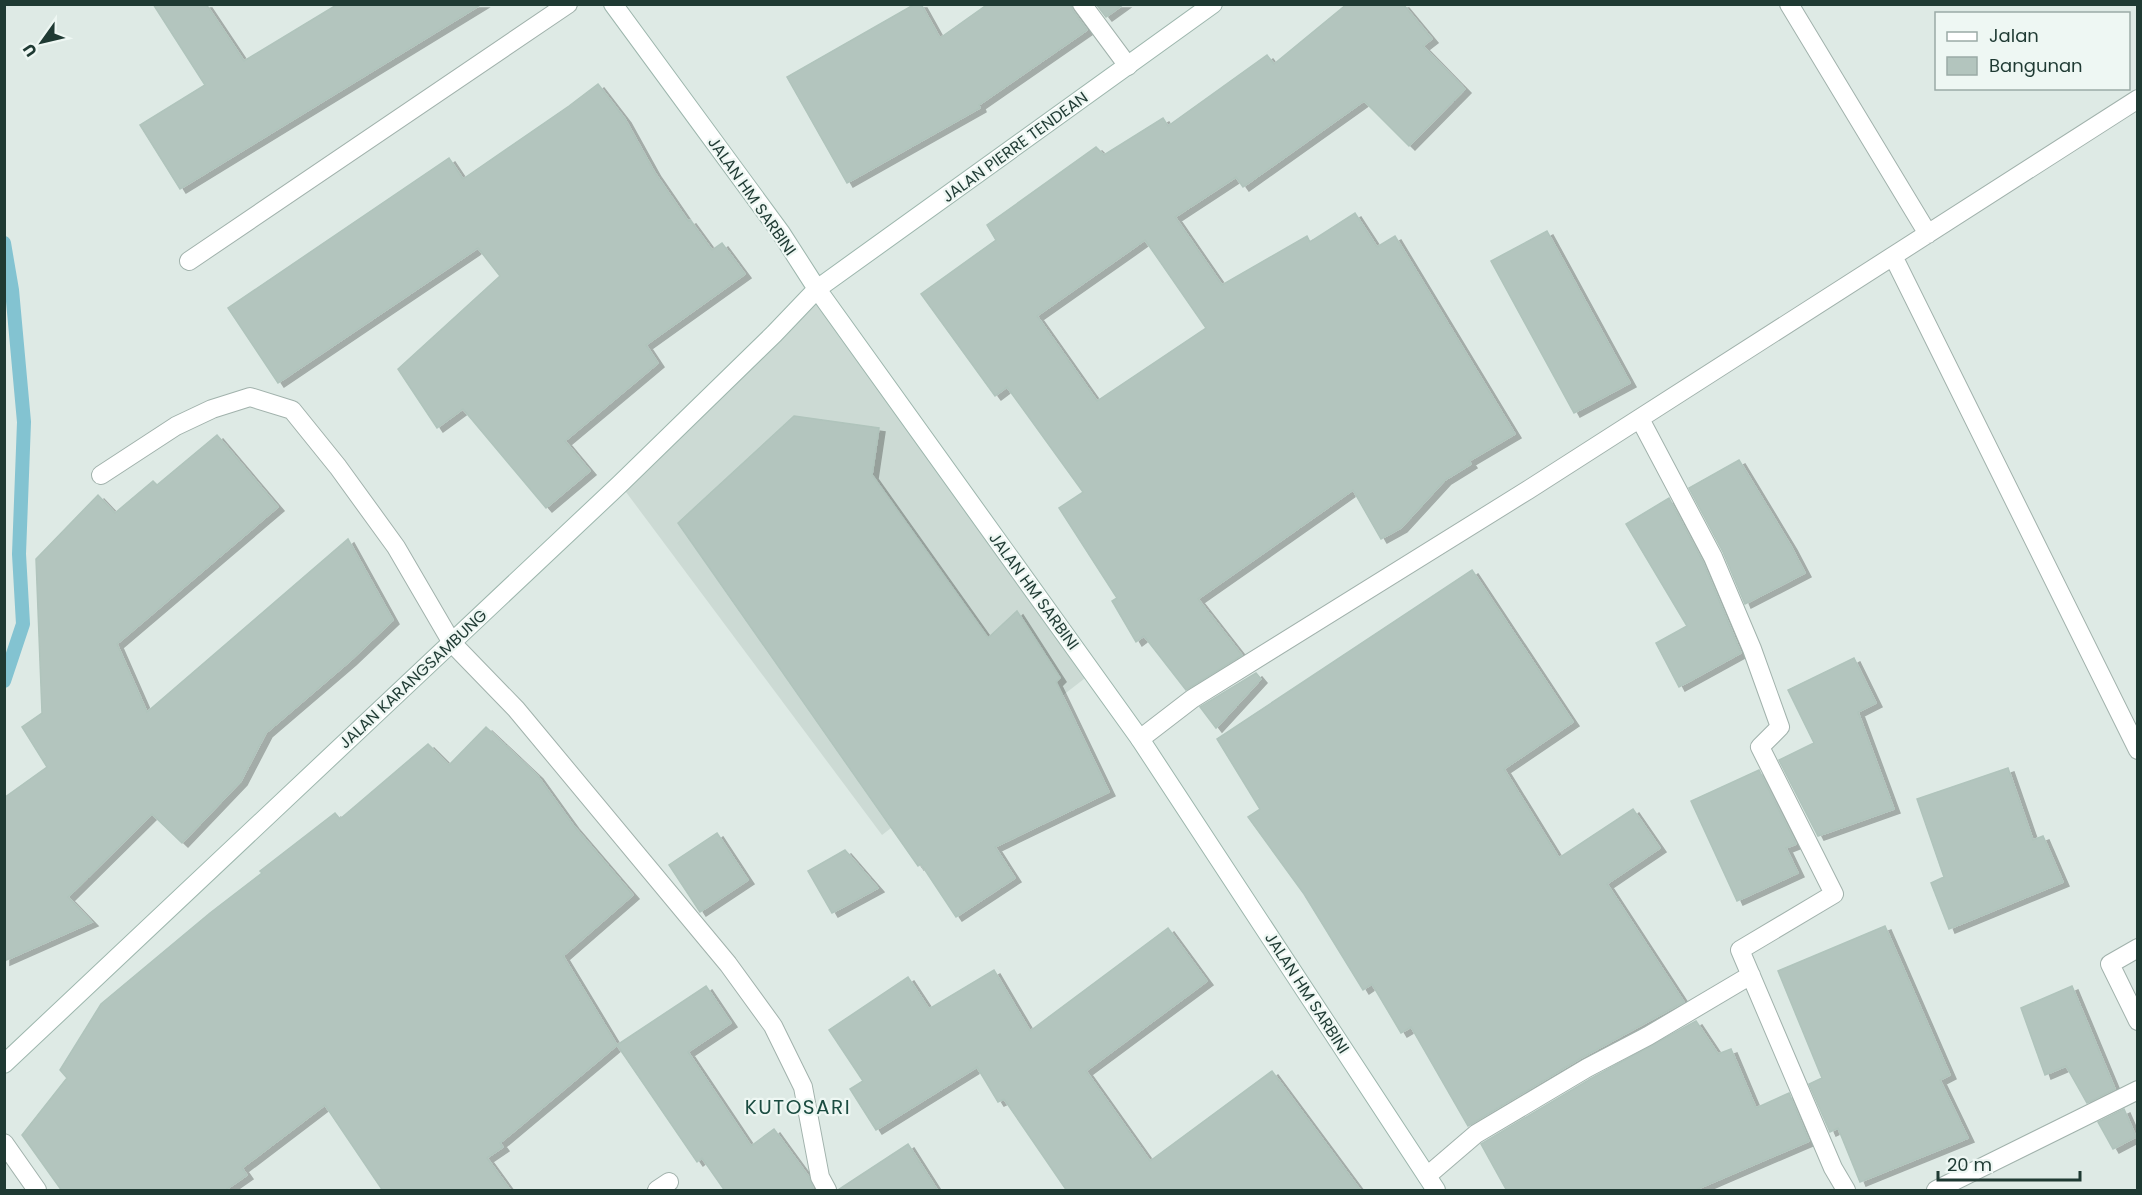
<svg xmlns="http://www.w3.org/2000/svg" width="2142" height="1195" viewBox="0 0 2142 1195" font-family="Poppins,sans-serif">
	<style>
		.built { fill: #ccdad4 }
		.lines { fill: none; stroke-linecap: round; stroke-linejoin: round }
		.stream { stroke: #83c3d1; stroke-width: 14 }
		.building { fill: #b3c5be; stroke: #b0c4bc; stroke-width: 1.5; fill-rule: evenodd; filter: url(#shadow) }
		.service-casing { stroke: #a1b2ac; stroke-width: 20 }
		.minor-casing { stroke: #a1b2ac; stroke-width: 20 }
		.secondary-casing { stroke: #9db6ad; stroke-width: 20 }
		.service { stroke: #fff; stroke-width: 18 }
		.minor { stroke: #fff; stroke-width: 18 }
		.secondary { stroke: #fff; stroke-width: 18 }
		.labels { text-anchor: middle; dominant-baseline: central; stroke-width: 4.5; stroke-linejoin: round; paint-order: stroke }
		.street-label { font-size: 16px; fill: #1f3a33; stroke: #eef7f3 }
		.quarter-label { font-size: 20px; letter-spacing: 1.5px; fill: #1b4c41; stroke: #eef7f3 }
	</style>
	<defs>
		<filter id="shadow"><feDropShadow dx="6" dy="4" stdDeviation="0" flood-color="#0004"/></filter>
	</defs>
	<rect width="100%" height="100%" fill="#deeae5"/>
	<path class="built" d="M 817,289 L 1093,672 L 882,835 L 620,484 Z"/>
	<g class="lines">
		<path class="stream" d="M 4,243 L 12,290 L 24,422 L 19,554 L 23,624 L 4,681"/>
	</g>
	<path class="building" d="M 153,4 L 206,4 L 244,61 L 338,4 L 482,4 L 180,189 L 140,125 L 205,85 Z
		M 915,4 L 921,4 L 940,38 L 988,4 L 1071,4 L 1073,11 L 1087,30 L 979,105 L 980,108 L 847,183 L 787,77 Z
		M 1096,4 L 1124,4 L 1106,17 Z
		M 1347,4 L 1403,4 L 1432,39 L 1423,46 L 1465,89 L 1409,146 L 1364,101 L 1243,187 L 1236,177 L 1175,217 L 1222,285 L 1307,236 L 1310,242 L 1355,213 L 1377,247 L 1395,236 L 1515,434 L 1469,461 L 1471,464 L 1445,480 L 1401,528 L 1381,539 L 1353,490 L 1198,599 L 1242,655 L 1186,690 L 1144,636 L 1136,642 L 1112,601 L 1117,598 L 1059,508 L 1083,492 L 1007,387 L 995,396 L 921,294 L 996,240 L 987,225 L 1096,147 L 1104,155 L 1163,118 L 1168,126 L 1267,55 L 1274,64 ZM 1145,240 L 1206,328 L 1097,401 L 1037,316 Z
		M 598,84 L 625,119 L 655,173 L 688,221 L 690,220 L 712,250 L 722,243 L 745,274 L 646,345 L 658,363 L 565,441 L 590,471 L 546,508 L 463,409 L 437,428 L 398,369 L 500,276 L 478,248 L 278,383 L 228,308 L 449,158 L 463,179 L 569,106 Z
		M 1547,231 L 1630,383 L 1574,413 L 1491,261 Z
		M 794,416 L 879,428 L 872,475 L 988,638 L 1017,611 L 1060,678 L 1056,682 L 1109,792 L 995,847 L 1015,878 L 956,917 L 921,864 L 918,866 L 678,523 Z
		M 217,435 L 278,507 L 117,644 L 147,712 L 348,539 L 393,620 L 350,661 L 266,733 L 241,781 L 182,843 L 152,814 L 68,897 L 92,922 L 4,961 L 4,798 L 47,767 L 22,727 L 42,713 L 36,559 L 98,495 L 115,513 L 153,481 L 157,485 Z
		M 1739,460 L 1791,546 L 1805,573 L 1745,604 L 1723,552 L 1689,488 Z
		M 1669,498 L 1703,562 L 1741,653 L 1679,687 L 1656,643 L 1687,626 L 1626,524 Z
		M 1472,570 L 1573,722 L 1504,769 L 1559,858 L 1633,809 L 1660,848 L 1607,884 L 1684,1002 L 1581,1058 L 1468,1126 L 1411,1027 L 1401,1033 L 1372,984 L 1363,990 L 1304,894 L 1248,817 L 1260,809 L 1217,739 Z
		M 1854,658 L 1876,703 L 1858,712 L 1894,809 L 1818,836 L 1779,760 L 1814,743 L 1788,690 Z
		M 1256,673 L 1261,679 L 1216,728 L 1200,707 Z
		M 486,727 L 537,775 L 573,825 L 633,895 L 563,956 L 617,1045 L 500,1143 L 503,1147 L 487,1158 L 511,1191 L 383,1191 L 325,1105 L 242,1168 L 247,1175 L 224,1191 L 62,1191 L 22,1135 L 67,1078 L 60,1070 L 101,1004 L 210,913 L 262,873 L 260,871 L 335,813 L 340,819 L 428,744 L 449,765 Z
		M 2008,768 L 2033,840 L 2043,836 L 2063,882 L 1949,929 L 1931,883 L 1944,877 L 1917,799 Z
		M 1759,770 L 1796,844 L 1786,848 L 1798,873 L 1737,901 L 1691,801 Z
		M 717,833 L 748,880 L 700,912 L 669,865 Z
		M 845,850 L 878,888 L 832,913 L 808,871 Z
		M 1885,926 L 1950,1075 L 1940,1080 L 1968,1138 L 1860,1182 L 1838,1128 L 1830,1132 L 1809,1084 L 1822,1078 L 1778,971 Z
		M 1168,928 L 1207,981 L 1086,1071 L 1150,1161 L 1272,1071 L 1361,1191 L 1067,1191 L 1004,1099 L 998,1102 L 977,1067 L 876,1130 L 850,1089 L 863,1081 L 829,1030 L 908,977 L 929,1009 L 994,970 L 1030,1031 Z
		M 706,986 L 731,1023 L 688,1052 L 751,1146 L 774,1129 L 809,1177 L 814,1191 L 725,1191 L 702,1158 L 697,1162 L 617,1045 Z
		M 2072,986 L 2115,1089 L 2087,1103 L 2066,1066 L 2045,1075 L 2021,1008 Z
		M 1696,1021 L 1718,1054 L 1731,1049 L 1756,1108 L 1789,1093 L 1809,1141 L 1693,1191 L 1507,1191 L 1481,1144 L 1592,1078 Z
		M 2124,1109 L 2136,1137 L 2113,1149 L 2098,1122 Z
		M 908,1144 L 938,1191 L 838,1191 L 838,1190 Z"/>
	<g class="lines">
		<defs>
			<path id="service" d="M 189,261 L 568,4"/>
			<path id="minor" d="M 1082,4 L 1128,66
				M 1789,4 L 1928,234
				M 1893,256 L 2138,750
				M 1640,419 L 1713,557 L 1752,649 L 1780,727 L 1760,747 L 1834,894 L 1740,950 L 1833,1168 L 1846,1190
				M 101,475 L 176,426 L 212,409 L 250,397 L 292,410 L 338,467 L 396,547 L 452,643 L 516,709 L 728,964 L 773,1026 L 803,1087 L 820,1177 L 827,1190
				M 1140,739 L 1192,699 L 1528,490 L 2138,99
				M 2138,948 L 2110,964 L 2138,1021
				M 4,1143 L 37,1190
				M 1427,1176 L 1476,1134 L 1587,1068 L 1648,1036 L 1751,975
				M 657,1190 L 669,1182
				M 1936,1190 L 2138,1090"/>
			<path id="secondary" d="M 613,4 L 781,233 L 817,289 L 1140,739 L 1436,1190
				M 4,1064 L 620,484 L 774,334 L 817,289 L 1213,4"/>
		</defs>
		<use href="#service" class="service-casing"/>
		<use href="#minor" class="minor-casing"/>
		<use href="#secondary" class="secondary-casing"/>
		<use href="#service" class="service"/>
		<use href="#minor" class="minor"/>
		<use href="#secondary" class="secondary"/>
	</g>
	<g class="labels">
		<g class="street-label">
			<text transform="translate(1015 147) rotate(-36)">JALAN PIERRE TENDEAN</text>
			<text transform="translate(752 196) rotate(55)">JALAN HM SARBINI</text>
			<text transform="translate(1034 591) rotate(54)">JALAN HM SARBINI</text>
			<text transform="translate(413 679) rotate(-43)">JALAN KARANGSAMBUNG</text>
			<text transform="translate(1307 993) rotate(57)">JALAN HM SARBINI</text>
		</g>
		<g class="quarter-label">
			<text x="798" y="1107">KUTOSARI</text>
		</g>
	</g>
	<rect width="2142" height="1195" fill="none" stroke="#1f3a33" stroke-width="12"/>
	<rect x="1935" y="12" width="195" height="78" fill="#eef7f3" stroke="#9baba6" stroke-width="1.5"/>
	<rect x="1947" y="32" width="30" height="9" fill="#ffffff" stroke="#9baba6" stroke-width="1.5"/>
	<text x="1989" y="42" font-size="18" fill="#1f3a33">Jalan</text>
	<rect x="1947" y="57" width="30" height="18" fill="#b3c5be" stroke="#9baba6" stroke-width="1.5"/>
	<text x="1989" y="72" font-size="18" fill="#1f3a33">Bangunan</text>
	<g transform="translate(42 42) rotate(236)" stroke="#eef7f3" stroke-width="4.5" paint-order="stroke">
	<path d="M0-4.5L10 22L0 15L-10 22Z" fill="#1f3a33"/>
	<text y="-9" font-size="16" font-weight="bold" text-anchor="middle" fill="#1f3a33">U</text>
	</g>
	<path d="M1938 1171v9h142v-9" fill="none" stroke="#1f3a33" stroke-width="3"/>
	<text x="1947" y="1171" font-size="18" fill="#1f3a33" stroke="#eef7f3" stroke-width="4.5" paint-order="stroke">20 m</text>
</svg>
